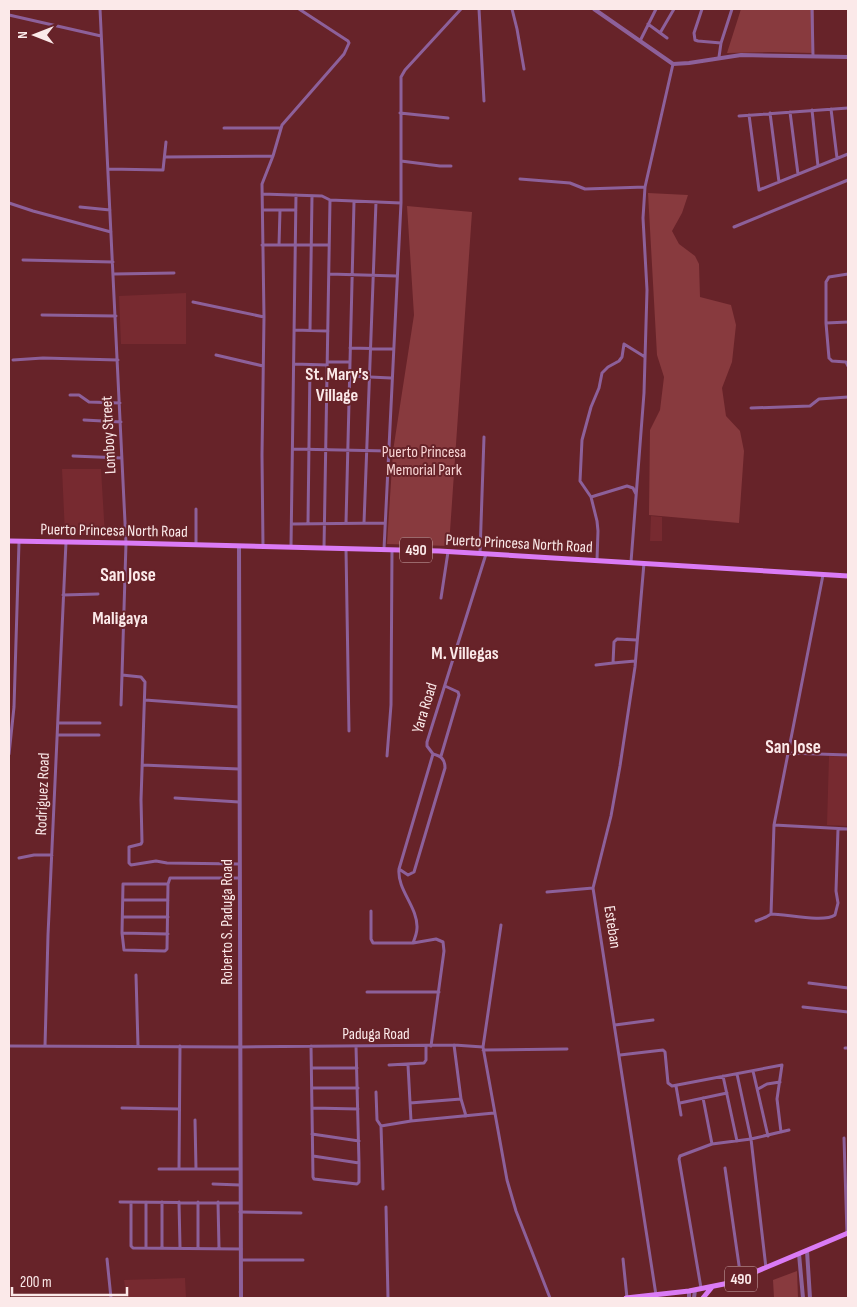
<svg xmlns="http://www.w3.org/2000/svg" width="857" height="1307" viewBox="0 0 857 1307" font-family="'Sofia Sans Condensed',sans-serif">
	<style>
		.built { fill: #772a30 }
		.green { fill: #883a3e }
		.lines { fill: none; stroke-linecap: round; stroke-linejoin: round }
		.minor { stroke: #8d609a; stroke-width: 3 }
		.tertiary { stroke: #8d609a; stroke-width: 4 }
		.primary { stroke: #da7bf5; stroke-width: 5 }
		.labels { text-anchor: middle; dominant-baseline: central; stroke-width: 4; stroke-linejoin: round; paint-order: stroke }
		.shield { fill: #672329; stroke: #cfaeaf; stroke-width: 1 }
		.shield-label { font-size: 15px; font-weight: bold; fill: #fbe9e9 }
		.street-label { font-size: 16px; fill: #fbe9e9; stroke: #672329 }
		.park-label { font-size: 16px; fill: #f8d4d4; stroke: #672329 }
		.neighbourhood-label { font-size: 18px; font-weight: bold; fill: #fbe9e9; stroke: #672329 }
		.quarter-label { font-size: 19px; font-weight: bold; fill: #fbe9e9; stroke: #672329 }
	</style>
	<rect width="100%" height="100%" fill="#672329"/>
	<path class="built" d="M 186,293 L 186,344 L 121,344 L 119,296 Z
		M 62,469 L 101,469 L 105,536 L 65,534 Z
		M 651,516 L 662,517 L 662,541 L 650,541 Z
		M 829,756 L 848,757 L 848,826 L 827,825 Z
		M 185,1278 L 186,1298 L 127,1298 L 124,1280 Z"/>
	<path class="green" d="M 741,9 L 814,9 L 814,53 L 771,52 L 727,53 Z
		M 648,193 L 688,195 L 682,213 L 672,231 L 679,244 L 695,256 L 699,264 L 700,297 L 731,305 L 736,325 L 732,362 L 722,388 L 726,416 L 740,431 L 744,451 L 739,523 L 649,515 L 650,430 L 660,410 L 664,377 L 657,355 Z
		M 407,206 L 472,212 L 449,546 L 387,544 L 393,451 L 414,315 Z
		M 797,1271 L 798,1298 L 774,1298 L 773,1280 Z"/>
	<g class="lines">
		<path class="minor" d="M 100,9 L 126,543 L 122,675 L 141,677 L 145,682 L 141,800 L 142,842 L 141,844 L 129,847 L 129,863 L 131,865 L 156,861 L 167,863 L 239,864
			M 479,9 L 484,101
			M 512,9 L 517,29 L 524,69
			M 702,9 L 694,33 L 695,40 L 698,41 L 721,43
			M 812,9 L 813,56
			M 9,15 L 101,36
			M 648,24 L 667,38
			M 660,33 L 674,9
			M 640,41 L 656,9
			M 719,57 L 721,43 L 732,9
			M 831,109 L 837,158
			M 812,110 L 818,166
			M 790,112 L 798,174
			M 400,113 L 448,118
			M 770,113 L 779,182
			M 749,115 L 759,190 L 848,154
			M 739,116 L 848,108
			M 224,128 L 281,128
			M 165,157 L 273,156
			M 401,161 L 440,166 L 451,166
			M 108,169 L 163,170 L 166,142
			M 520,179 L 570,183 L 585,189 L 645,187
			M 262,194 L 322,196 L 330,200 L 401,203
			M 9,203 L 33,211 L 111,232
			M 80,207 L 110,210
			M 263,210 L 296,210
			M 734,227 L 848,180
			M 262,245 L 329,245
			M 279,245 L 280,210
			M 23,260 L 113,262
			M 114,274 L 174,273
			M 329,274 L 397,276
			M 848,274 L 829,277 L 826,282 L 826,323 L 829,358 L 832,361 L 846,362 L 848,366
			M 193,302 L 264,317
			M 42,315 L 116,316
			M 826,323 L 848,322
			M 294,330 L 328,331
			M 310,330 L 312,196
			M 350,348 L 393,349
			M 216,355 L 263,366
			M 13,360 L 43,358 L 118,360
			M 328,362 L 349,362
			M 294,364 L 327,365
			M 349,376 L 391,378
			M 70,395 L 79,395 L 89,402 L 120,403
			M 751,408 L 810,406 L 819,399 L 848,397
			M 84,420 L 121,422
			M 293,449 L 388,451
			M 73,456 L 122,458
			M 591,497 L 627,486 L 633,488 L 636,494
			M 308,523 L 310,365
			M 346,523 L 354,202
			M 364,523 L 376,202
			M 292,524 L 385,523
			M 196,544 L 196,509
			M 263,546 L 262,455 L 264,317 L 262,184 L 273,156 L 282,125 L 344,54 L 349,43 L 348,41 L 299,9
			M 291,547 L 296,195
			M 324,548 L 330,200
			M 346,549 L 349,731
			M 384,549 L 401,203 L 401,77 L 405,70 L 461,9
			M 480,553 L 484,437
			M 597,560 L 598,531 L 597,521 L 591,497 L 580,481 L 582,440 L 591,407 L 599,388 L 602,373 L 608,367 L 619,361 L 622,357 L 624,344 L 645,357
			M 631,562 L 644,393 L 647,290 L 643,218 L 645,187 L 673,64
			M 644,563 L 635,667 L 620,766 L 611,816 L 593,888 L 656,1295
			M 823,575 L 774,825 L 771,914 C 786,914 824,923 835,915 L 838,903 L 836,891 L 838,829
			M 63,595 L 98,594
			M 441,598 L 448,552
			M 635,661 L 613,663 L 614,642 L 617,639 L 637,640
			M 596,665 L 613,663
			M 145,700 L 239,707
			M 121,705 L 122,675
			M 58,723 L 100,723
			M 58,735 L 99,735
			M 787,753 L 848,755
			M 9,754 L 14,707 L 19,542
			M 387,756 L 391,705 L 392,550
			M 441,756 L 459,695 L 458,692 L 445,686
			M 142,765 L 239,769
			M 175,798 L 239,802
			M 774,825 L 848,829
			M 19,858 L 34,855 L 52,855
			M 399,869 L 408,875 L 414,872 L 445,768 C 445,759 441,756 433,754
			M 168,884 L 123,884 L 122,933 L 124,950 L 165,951 L 167,949 L 168,884 L 170,878 L 239,878
			M 547,892 L 593,888
			M 123,900 L 168,900
			M 371,911 L 371,939 L 373,943 L 413,943 L 436,939 L 443,942 L 444,951 L 431,1046
			M 123,917 L 168,917
			M 756,921 L 766,917 L 771,914
			M 501,925 L 483,1047 L 507,1180 L 516,1211 L 550,1298
			M 122,933 L 168,934
			M 413,943 C 415,938 417,933 417,928 C 418,907 397,890 399,869 L 433,754 L 427,746 L 427,742 L 486,554
			M 136,975 L 138,1046
			M 809,983 L 848,988
			M 367,992 L 439,992
			M 803,1007 L 848,1012
			M 615,1025 L 653,1020
			M 454,1045 L 461,1099 L 466,1116
			M 9,1046 L 240,1047 L 454,1045 L 483,1047
			M 45,1046 L 48,935 L 66,542
			M 180,1046 L 179,1169 L 240,1169
			M 311,1046 L 313,1177 L 314,1179 L 357,1184 L 359,1182 L 359,1163 L 356,1046
			M 845,1048 L 848,1048
			M 483,1050 L 567,1049
			M 620,1055 L 663,1050 L 665,1052 L 668,1083 L 672,1086 L 782,1065 L 777,1099 L 781,1132
			M 389,1065 L 424,1063 L 426,1060 L 426,1046
			M 408,1065 L 411,1121
			M 312,1068 L 357,1068
			M 753,1071 L 768,1136
			M 737,1074 L 751,1139 L 766,1268
			M 723,1076 L 737,1141
			M 676,1086 L 681,1115
			M 312,1088 L 358,1088
			M 758,1089 L 767,1084 L 780,1082
			M 376,1092 L 377,1120 L 381,1126
			M 703,1098 L 712,1144
			M 410,1103 L 461,1099
			M 680,1103 L 727,1093
			M 122,1108 L 179,1109
			M 313,1108 L 358,1109
			M 195,1120 L 196,1169
			M 312,1134 L 359,1141
			M 844,1138 L 847,1234
			M 313,1156 L 359,1163
			M 725,1168 L 741,1279
			M 159,1169 L 179,1169
			M 213,1184 L 240,1185
			M 383,1189 L 381,1126 L 411,1121 L 494,1113
			M 120,1202 L 240,1203
			M 131,1202 L 131,1246 L 133,1248 L 241,1249
			M 162,1202 L 162,1247
			M 179,1202 L 180,1247
			M 198,1202 L 198,1247
			M 218,1202 L 219,1248
			M 386,1207 L 388,1298
			M 240,1212 L 301,1213
			M 146,1248 L 146,1202
			M 107,1259 L 111,1298
			M 623,1259 L 627,1298
			M 241,1260 L 303,1260
			M 701,1288 L 679,1159 L 680,1156 L 712,1144 L 751,1139 L 789,1130"/>
		<path class="tertiary" d="M 594,9 L 673,64 L 689,63 L 741,55 L 848,57
			M 239,546 L 241,1298
			M 807,1251 L 810,1298
			M 799,1254 L 803,1298
			M 689,1291 L 689,1298
			M 694,1298 L 695,1290"/>
		<path class="primary" d="M 9,541 L 126,543 L 439,551 L 848,576
			M 626,1298 L 689,1291 L 729,1283 L 848,1233
			M 703,1298 L 712,1287"/>
	</g>
	<g class="labels">
		<g class="shield">
			<rect x="400" y="537.5" width="32" height="25" rx="4"/>
			<rect x="725" y="1266.5" width="32" height="25" rx="4"/>
		</g>
		<g class="shield-label">
			<text x="416" y="550">490</text>
			<text x="741" y="1279">490</text>
		</g>
		<g class="street-label">
			<text transform="translate(109 435) rotate(-93)">Lomboy Street</text>
			<text transform="translate(114 531) rotate(1)">Puerto Princesa North Road</text>
			<text transform="translate(519 544) rotate(3)">Puerto Princesa North Road</text>
			<text transform="translate(425 708) rotate(-73)">Yara Road</text>
			<text transform="translate(43 794) rotate(-88)">Rodriguez Road</text>
			<text transform="translate(227 922) rotate(-90)">Roberto S. Paduga Road</text>
			<text transform="translate(612 927) rotate(81)">Esteban</text>
			<text x="376" y="1034">Paduga Road</text>
		</g>
		<g class="park-label">
			<text x="424" y="452">Puerto Princesa<tspan x="424" dy="18">Memorial Park</tspan></text>
		</g>
		<g class="neighbourhood-label">
			<text x="337" y="374">St. Mary's<tspan x="337" dy="21">Village</tspan></text>
			<text x="120" y="618">Maligaya</text>
			<text x="465" y="653">M. Villegas</text>
		</g>
		<g class="quarter-label">
			<text x="128" y="575">San Jose</text>
			<text x="793" y="747">San Jose</text>
		</g>
	</g>
	<rect width="857" height="1307" fill="none" stroke="#fbe9e9" stroke-width="20"/>
	<g transform="translate(35 35) rotate(270)" stroke="#672329" stroke-width="4" paint-order="stroke">
	<path d="M0-4L9 19L0 12L-9 19Z" fill="#fbe9e9"/>
	<text y="-8" font-size="14" font-weight="bold" text-anchor="middle" fill="#fbe9e9">N</text>
	</g>
	<path d="M12 1287v8h115v-8" fill="none" stroke="#fbe9e9" stroke-width="2.5"/>
	<text x="20" y="1287" font-size="15" fill="#fbe9e9" stroke="#672329" stroke-width="4" paint-order="stroke">200 m</text>
</svg>
